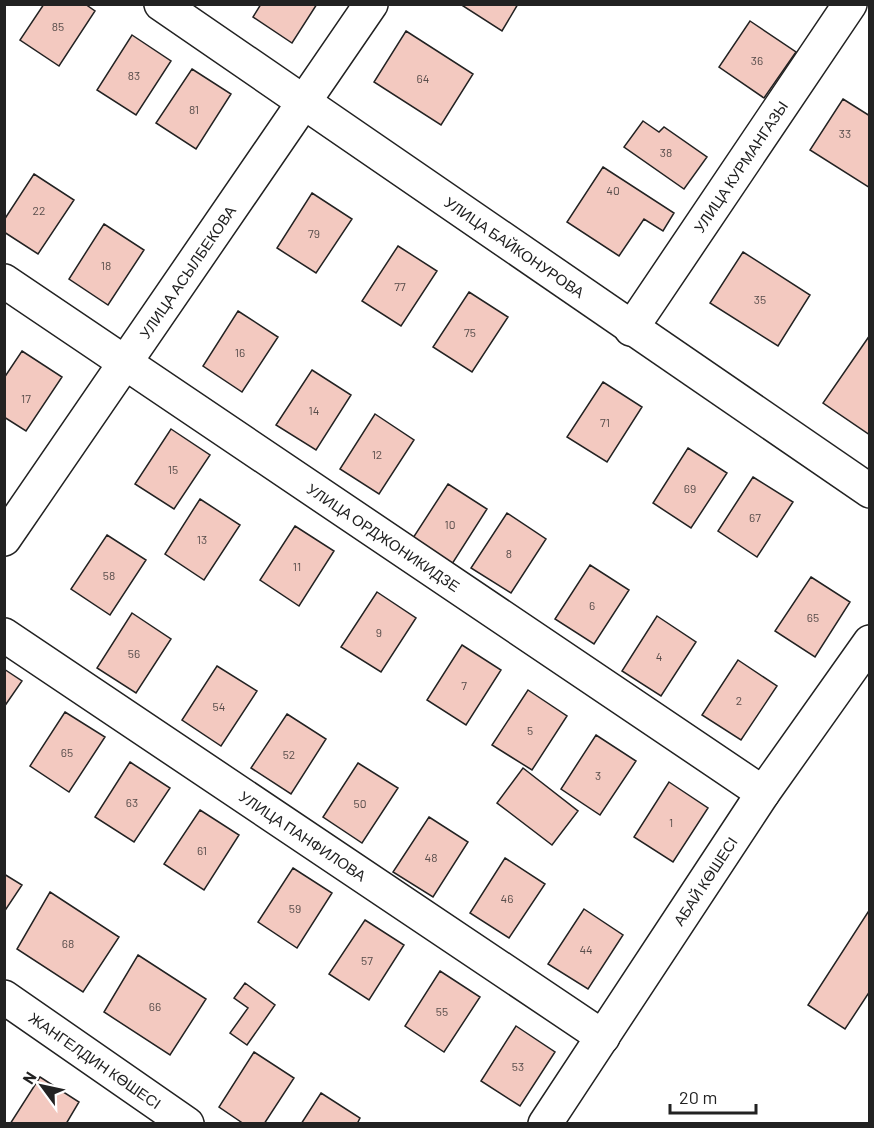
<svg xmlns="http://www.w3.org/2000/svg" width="874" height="1128" viewBox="0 0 874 1128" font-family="Barlow,sans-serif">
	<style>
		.building { fill: #f3c9c0; stroke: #222; stroke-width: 1.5 }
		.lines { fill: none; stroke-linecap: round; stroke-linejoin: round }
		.minor-casing { stroke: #222; stroke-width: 36 }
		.major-casing { stroke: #222; stroke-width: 36 }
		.minor { stroke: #fff; stroke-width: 33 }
		.major { stroke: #fff; stroke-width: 33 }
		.labels { text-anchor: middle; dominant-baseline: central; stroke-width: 4.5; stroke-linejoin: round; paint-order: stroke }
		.number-label { font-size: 12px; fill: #564c4a }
		.street-label { font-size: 15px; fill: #222; stroke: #fff }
	</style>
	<rect width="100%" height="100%" fill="#fff"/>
	<path class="building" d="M 44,4 L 85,4 L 95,11 L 59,66 L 20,40 Z
		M 261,4 L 317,4 L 292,43 L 253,17 Z
		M 460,4 L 518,4 L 502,31 Z
		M 750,21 L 796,52 L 764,98 L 719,67 Z
		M 406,31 L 473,74 L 441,125 L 374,82 Z
		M 132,35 L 171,61 L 136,115 L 97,90 Z
		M 192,69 L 231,94 L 196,149 L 156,123 Z
		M 843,99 L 870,116 L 870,188 L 810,150 Z
		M 643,121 L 659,132 L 664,127 L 707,157 L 684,189 L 624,147 Z
		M 603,167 L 674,213 L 663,231 L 644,219 L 619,256 L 567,222 Z
		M 34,174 L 74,200 L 38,254 L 4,232 L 4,220 Z
		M 312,193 L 352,219 L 316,273 L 277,248 Z
		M 104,224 L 144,250 L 108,305 L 69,279 Z
		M 398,246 L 437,271 L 401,326 L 362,301 Z
		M 743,252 L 810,295 L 778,346 L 710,303 Z
		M 469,292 L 508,317 L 472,372 L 433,347 Z
		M 238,311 L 278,337 L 242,392 L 203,366 Z
		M 870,335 L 870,435 L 823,403 Z
		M 22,351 L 62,377 L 26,431 L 4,417 L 4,378 Z
		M 312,370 L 351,395 L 316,450 L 276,425 Z
		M 603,382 L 642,407 L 607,462 L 567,437 Z
		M 375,414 L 414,440 L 379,494 L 340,469 Z
		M 171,429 L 210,455 L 174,509 L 135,484 Z
		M 688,448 L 727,473 L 691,528 L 653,503 Z
		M 753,477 L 793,502 L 757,557 L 718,531 Z
		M 448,484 L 487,509 L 452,564 L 413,538 Z
		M 200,499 L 240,525 L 204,580 L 165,554 Z
		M 507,513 L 546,539 L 511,593 L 471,568 Z
		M 295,526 L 334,551 L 299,606 L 260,580 Z
		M 107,535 L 146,560 L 110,615 L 71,589 Z
		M 590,565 L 629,590 L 594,644 L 555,619 Z
		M 811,577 L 850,602 L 815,657 L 775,631 Z
		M 377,592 L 416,618 L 381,672 L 341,647 Z
		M 132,613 L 171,639 L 136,693 L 97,668 Z
		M 657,616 L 696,642 L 661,696 L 622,671 Z
		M 462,645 L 501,670 L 466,725 L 427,700 Z
		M 738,660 L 777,686 L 741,740 L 702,715 Z
		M 217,666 L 257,691 L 221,746 L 182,720 Z
		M 4,669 L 22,681 L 4,707 Z
		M 528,690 L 567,716 L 532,770 L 492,745 Z
		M 65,712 L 105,737 L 69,792 L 30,766 Z
		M 287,714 L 326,739 L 291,794 L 251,768 Z
		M 596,735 L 636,761 L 600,815 L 561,789 Z
		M 130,762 L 170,788 L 134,842 L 95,817 Z
		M 358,763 L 398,788 L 362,843 L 323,817 Z
		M 523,768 L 578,811 L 552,845 L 497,803 Z
		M 669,782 L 708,808 L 673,862 L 634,837 Z
		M 200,810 L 239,835 L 204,890 L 164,864 Z
		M 429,817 L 468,842 L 433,897 L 393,872 Z
		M 505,858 L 545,884 L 509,938 L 470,913 Z
		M 293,868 L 332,893 L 297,948 L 258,922 Z
		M 4,874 L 22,885 L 4,912 Z
		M 50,892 L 119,937 L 83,992 L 17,949 Z
		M 584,909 L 623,935 L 588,989 L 548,964 Z
		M 870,909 L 870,991 L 845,1029 L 808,1005 Z
		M 365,920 L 404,945 L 369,1000 L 329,974 Z
		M 138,955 L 206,999 L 170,1055 L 104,1012 Z
		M 440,971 L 480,997 L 444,1052 L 405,1026 Z
		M 245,983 L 275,1005 L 247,1045 L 230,1033 L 248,1008 L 234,998 Z
		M 516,1026 L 555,1052 L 520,1106 L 481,1081 Z
		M 254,1052 L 294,1078 L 264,1124 L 244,1124 L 219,1107 Z
		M 40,1077 L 79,1102 L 66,1124 L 10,1124 Z
		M 321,1093 L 360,1118 L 357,1124 L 301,1124 Z"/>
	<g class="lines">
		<defs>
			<g id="minor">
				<path id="s1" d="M 161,4 L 870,491"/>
				<path id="s2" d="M 4,281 L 763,793"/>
				<path id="s3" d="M 631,329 L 850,4"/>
				<path id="s4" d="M 4,539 L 371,4"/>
				<path id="s5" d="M 4,635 L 603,1037"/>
				<path id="s6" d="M 4,997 L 187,1124"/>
			</g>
			<g id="major">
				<path id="s7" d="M 545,1124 L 763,793 L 870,642"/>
			</g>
		</defs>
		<use href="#minor" class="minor-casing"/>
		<use href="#major" class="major-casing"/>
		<use href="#minor" class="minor"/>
		<use href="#major" class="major"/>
	</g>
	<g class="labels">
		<g class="number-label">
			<text x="58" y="26">85</text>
			<text x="757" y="60">36</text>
			<text x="134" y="75">83</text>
			<text x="423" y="78">64</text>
			<text x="194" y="109">81</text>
			<text x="845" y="133">33</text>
			<text x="666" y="152">38</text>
			<text x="613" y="190">40</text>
			<text x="39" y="210">22</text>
			<text x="314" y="233">79</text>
			<text x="106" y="265">18</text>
			<text x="400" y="286">77</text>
			<text x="760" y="299">35</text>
			<text x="470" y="332">75</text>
			<text x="240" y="352">16</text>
			<text x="26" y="398">17</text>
			<text x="314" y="410">14</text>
			<text x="605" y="422">71</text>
			<text x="377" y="454">12</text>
			<text x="173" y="469">15</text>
			<text x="690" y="488">69</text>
			<text x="755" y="517">67</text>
			<text x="450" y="524">10</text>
			<text x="202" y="539">13</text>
			<text x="509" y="553">8</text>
			<text x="297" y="566">11</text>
			<text x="109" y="575">58</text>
			<text x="592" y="605">6</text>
			<text x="813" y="617">65</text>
			<text x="379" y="632">9</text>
			<text x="134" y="653">56</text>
			<text x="659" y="656">4</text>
			<text x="464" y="685">7</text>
			<text x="739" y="700">2</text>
			<text x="219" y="706">54</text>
			<text x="530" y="730">5</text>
			<text x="67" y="752">65</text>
			<text x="289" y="754">52</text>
			<text x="598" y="775">3</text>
			<text x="132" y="802">63</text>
			<text x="360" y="803">50</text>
			<text x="671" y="822">1</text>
			<text x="202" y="850">61</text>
			<text x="431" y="857">48</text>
			<text x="507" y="898">46</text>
			<text x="295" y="908">59</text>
			<text x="68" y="943">68</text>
			<text x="586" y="949">44</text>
			<text x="367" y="960">57</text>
			<text x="155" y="1006">66</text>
			<text x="442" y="1011">55</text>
			<text x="518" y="1066">53</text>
		</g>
		<g class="street-label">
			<text stroke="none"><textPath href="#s3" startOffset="196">УЛИЦА КУРМАНГАЗЫ</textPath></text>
			<text stroke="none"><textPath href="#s1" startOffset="429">УЛИЦА БАЙКОНУРОВА</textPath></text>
			<text stroke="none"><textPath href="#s4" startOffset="324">УЛИЦА АСЫЛБЕКОВА</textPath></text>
			<text stroke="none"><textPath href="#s2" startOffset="458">УЛИЦА ОРДЖОНИКИДЗЕ</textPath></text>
			<text stroke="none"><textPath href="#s5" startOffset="360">УЛИЦА ПАНФИЛОВА</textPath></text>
			<text stroke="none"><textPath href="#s7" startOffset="291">АБАЙ КӨШЕСІ</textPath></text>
			<text stroke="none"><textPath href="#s6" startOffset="111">ЖАНГЕЛДИН КӨШЕСІ</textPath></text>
		</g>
	</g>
	<rect width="874" height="1128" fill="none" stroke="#222222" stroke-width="12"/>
	<g transform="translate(42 1086) rotate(303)" stroke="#ffffff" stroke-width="4.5" paint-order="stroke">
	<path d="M0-4.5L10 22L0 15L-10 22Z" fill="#222222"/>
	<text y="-9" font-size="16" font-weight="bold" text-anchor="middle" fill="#222222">N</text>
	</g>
	<path d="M670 1104v9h86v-9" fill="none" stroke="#222222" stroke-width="3"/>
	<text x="679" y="1104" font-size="18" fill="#222222" stroke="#ffffff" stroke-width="4.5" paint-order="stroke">20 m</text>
</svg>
